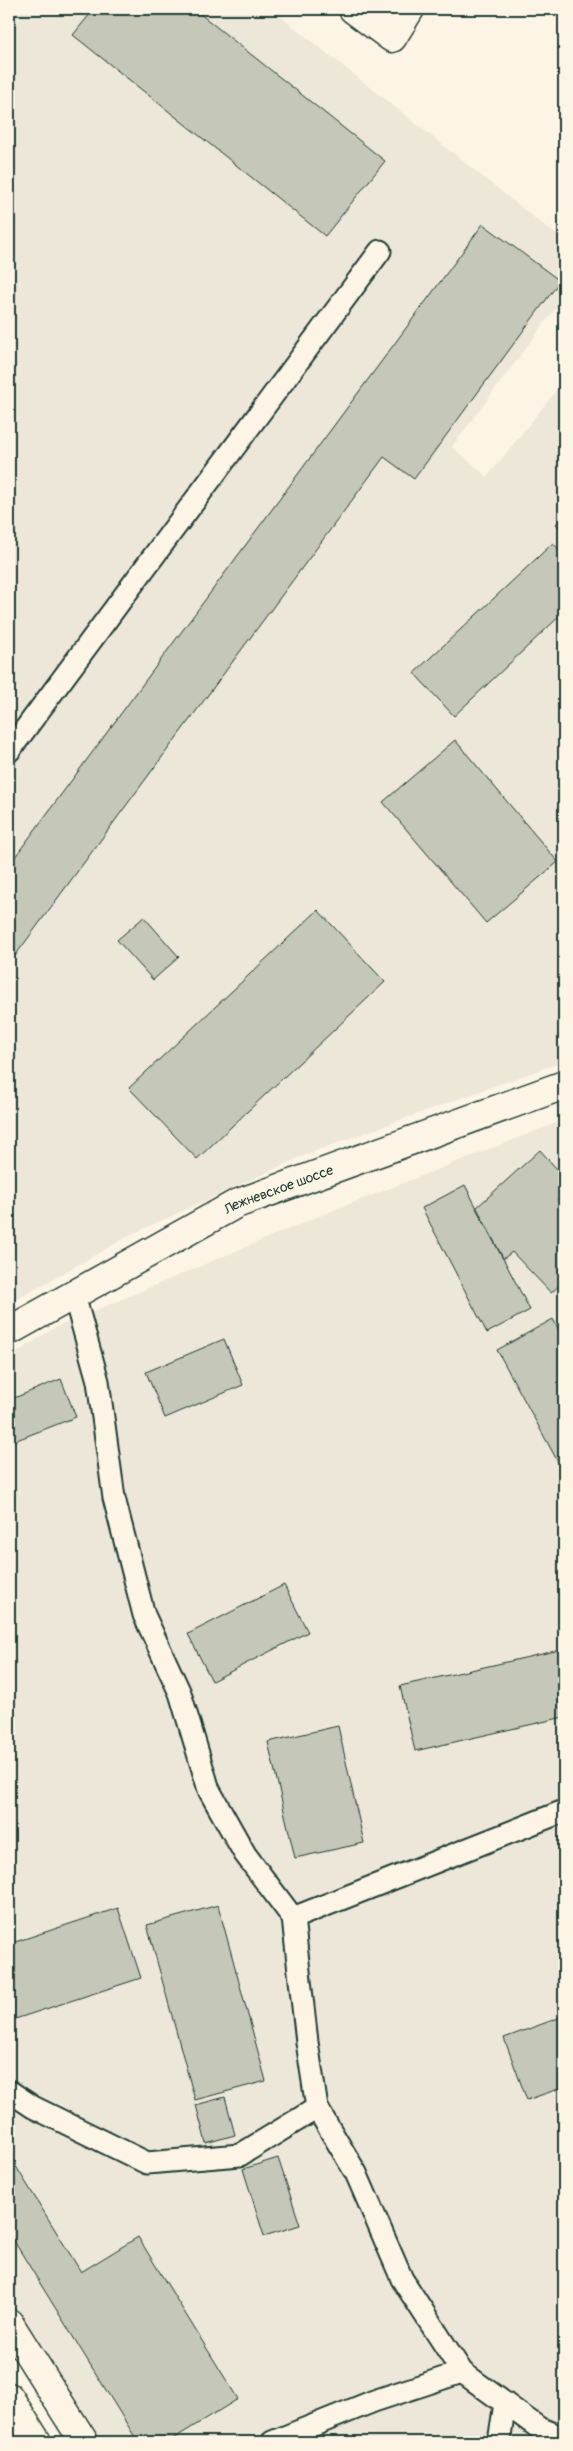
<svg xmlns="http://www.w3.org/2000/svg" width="573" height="2451" viewBox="0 0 573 2451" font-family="Pangolin,sans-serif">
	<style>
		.built { fill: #ece7d8 }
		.building { fill: #c5c7b9; stroke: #1f3d34 }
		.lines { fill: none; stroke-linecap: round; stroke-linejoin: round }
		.lane-casing { stroke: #1f3d34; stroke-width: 25 }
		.street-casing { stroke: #1f3d34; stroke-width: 31 }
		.primary-casing { stroke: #1f3d34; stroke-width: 31 }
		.lane { stroke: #fcf5e5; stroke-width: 21 }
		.street { stroke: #fcf5e5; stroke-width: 28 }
		.primary { stroke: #fcf5e5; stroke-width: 28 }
		.labels { text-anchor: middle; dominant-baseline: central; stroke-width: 4; stroke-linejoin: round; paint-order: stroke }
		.street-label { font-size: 14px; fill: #1f3d34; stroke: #fcf5e5 }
	</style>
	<rect width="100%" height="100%" fill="#fcf5e5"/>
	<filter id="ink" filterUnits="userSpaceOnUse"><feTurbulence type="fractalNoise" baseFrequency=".02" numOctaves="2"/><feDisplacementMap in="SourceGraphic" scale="10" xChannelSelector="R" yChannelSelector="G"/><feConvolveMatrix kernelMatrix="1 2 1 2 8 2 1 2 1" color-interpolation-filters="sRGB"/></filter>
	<g filter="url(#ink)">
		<path class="built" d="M 9,9 L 271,9 L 564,241 L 564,297 L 452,447 L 487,477 L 564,381 L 564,1061 L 312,1152 L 134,1233 L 9,1304 Z
			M 564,1120 L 564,2442 L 88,2442 L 9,2316 L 9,1358 L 54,1328 L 319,1216 Z"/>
		<path class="building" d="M 94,9 L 194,9 L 385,161 L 325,236 L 73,35 Z
			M 483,224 L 560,281 L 414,479 L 384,457 L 9,964 L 9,865 Z
			M 564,515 L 564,533 L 556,524 Z
			M 553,543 L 564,555 L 564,612 L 454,716 L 414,673 Z
			M 455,740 L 558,862 L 486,923 L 383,802 Z
			M 564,750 L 564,761 L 559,756 Z
			M 318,910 L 385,982 L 197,1159 L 129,1088 Z
			M 144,917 L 179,957 L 153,980 L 117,940 Z
			M 540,1150 L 564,1177 L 564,1193 L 557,1200 L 564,1207 L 564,1281 L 551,1293 L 512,1252 L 503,1259 L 476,1208 Z
			M 465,1185 L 530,1310 L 487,1333 L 422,1208 Z
			M 553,1319 L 564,1340 L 564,1473 L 497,1350 Z
			M 224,1339 L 243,1385 L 165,1418 L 146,1372 Z
			M 61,1379 L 76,1417 L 9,1443 L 9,1400 Z
			M 284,1585 L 308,1632 L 212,1681 L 188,1634 Z
			M 564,1649 L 564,1717 L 415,1751 L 400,1686 Z
			M 338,1726 L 364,1843 L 295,1858 L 268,1742 Z
			M 218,1905 L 266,2081 L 195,2100 L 147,1925 Z
			M 118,1908 L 141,1978 L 9,2021 L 9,1944 Z
			M 564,2016 L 564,2087 L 527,2100 L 504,2038 Z
			M 225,2097 L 235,2135 L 206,2143 L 196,2105 Z
			M 9,2155 L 81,2272 L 138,2237 L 238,2399 L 168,2442 L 138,2442 L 9,2233 Z
			M 278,2158 L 300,2225 L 264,2236 L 243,2169 Z"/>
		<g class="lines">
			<defs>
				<path id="lane" d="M 9,751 L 380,251
					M 74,1295 L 98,1381 L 114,1498 L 144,1615 L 180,1693 L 209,1790 L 245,1854 L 293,1918
					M 9,2091 L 33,2107 L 147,2163 L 240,2155 L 317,2108 L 307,2042 L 293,1918 L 564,1811
					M 317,2108 L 356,2173 L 402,2279 L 462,2372
					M 272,2442 L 374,2401 L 462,2372 L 539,2428 L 564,2438
					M 499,2442 L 505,2403"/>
				<g id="street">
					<path d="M 353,9 L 392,38 L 410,9"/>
					<path id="s1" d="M 9,1331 L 236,1204 L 564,1085"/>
				</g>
				<path id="primary" d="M 9,2323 L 84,2442
					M 9,2397 L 37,2442"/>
			</defs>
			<use href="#lane" class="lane-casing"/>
			<use href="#street" class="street-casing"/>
			<use href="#primary" class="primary-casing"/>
			<use href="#lane" class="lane"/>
			<use href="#street" class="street"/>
			<use href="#primary" class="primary"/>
		</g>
	</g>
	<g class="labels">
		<g class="street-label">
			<text stroke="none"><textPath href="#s1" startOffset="305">Лежневское шоссе</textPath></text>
		</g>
	</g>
	<rect width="573" height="2451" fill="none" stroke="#fcf5e5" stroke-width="30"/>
	<rect x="15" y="15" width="543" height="2421" fill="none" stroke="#1f3d34" stroke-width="2" filter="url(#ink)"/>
</svg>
